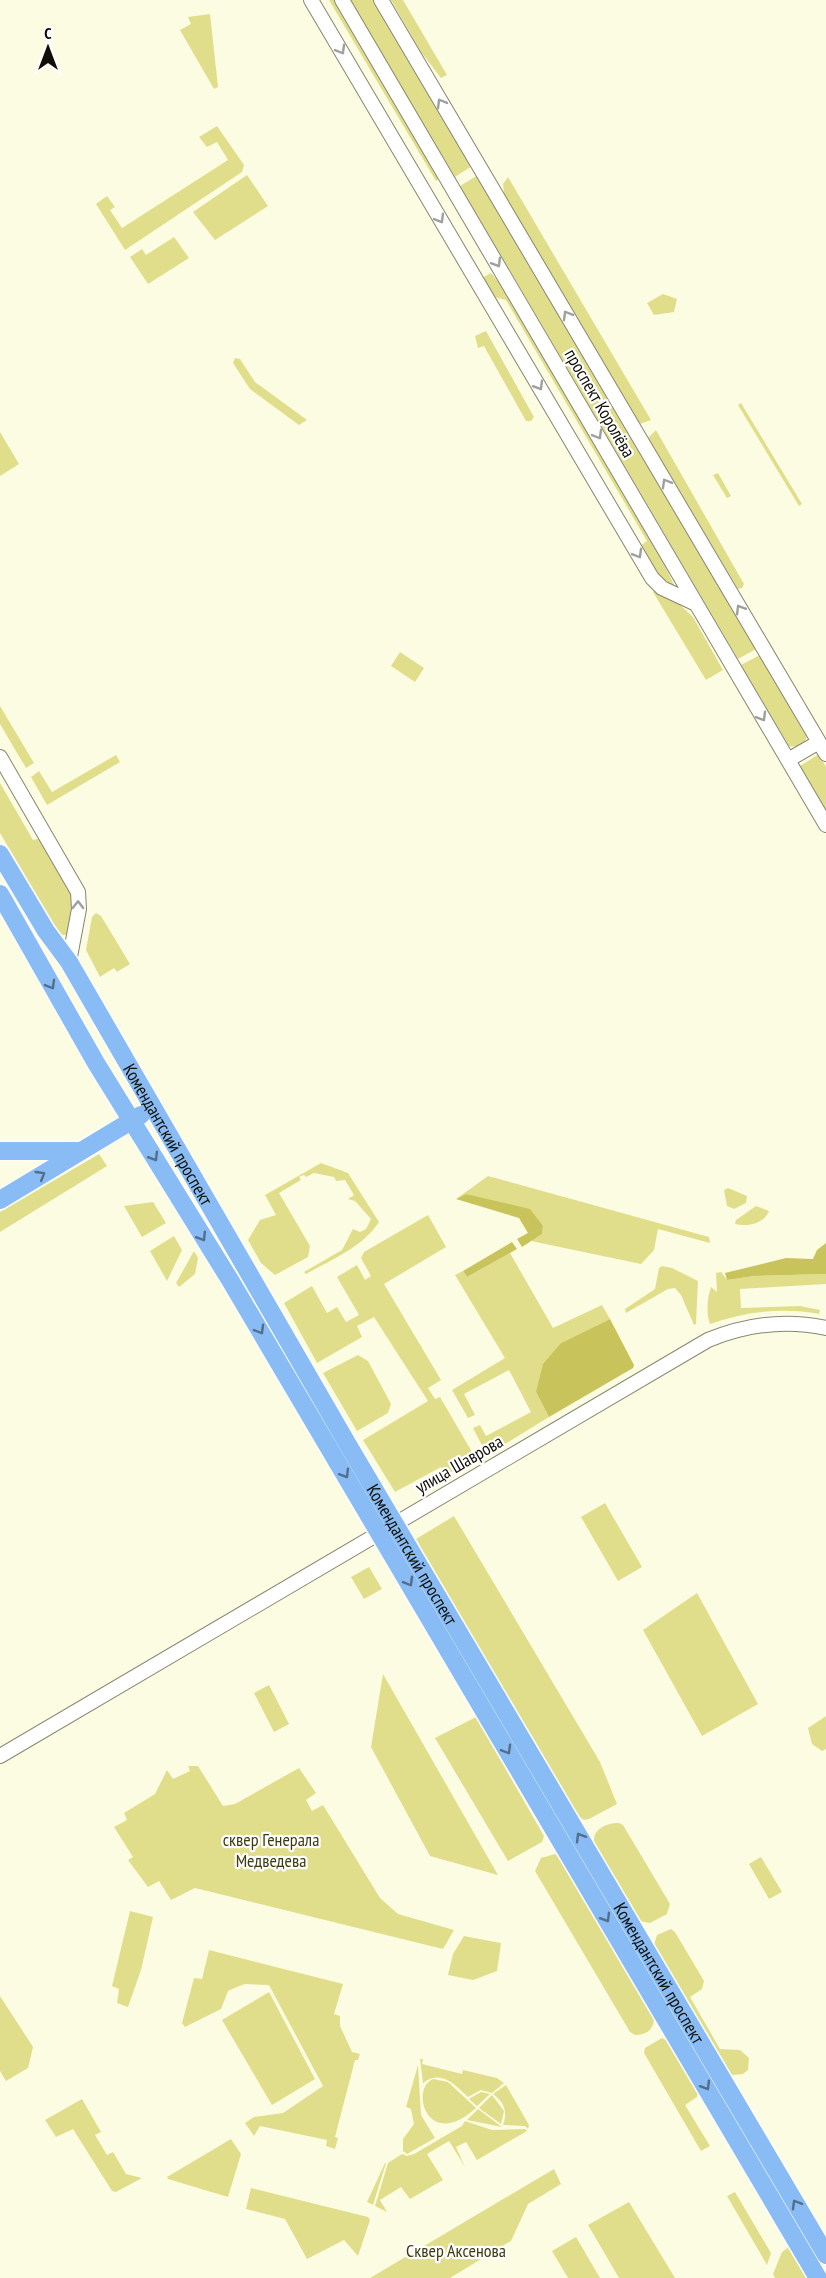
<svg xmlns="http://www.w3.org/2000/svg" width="826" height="2278" viewBox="0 0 826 2278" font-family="'PT Sans Narrow',sans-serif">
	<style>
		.green { fill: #e1de8b }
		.forest { fill: #c8c45b }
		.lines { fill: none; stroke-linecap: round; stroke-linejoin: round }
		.minor-casing { stroke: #878770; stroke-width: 16 }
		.major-casing { stroke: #fff; stroke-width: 21 }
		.minor { stroke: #fff; stroke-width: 14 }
		.major { stroke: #89bcf5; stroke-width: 18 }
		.oneway { stroke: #9f9f9c }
		.oneway2 { stroke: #526e8a }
		.labels { text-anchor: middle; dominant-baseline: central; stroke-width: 4.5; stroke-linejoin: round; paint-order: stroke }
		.street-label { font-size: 18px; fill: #0f0f07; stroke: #fff }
		.park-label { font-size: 18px; fill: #3d3b0f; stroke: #fff }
	</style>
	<rect width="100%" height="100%" fill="#fcfce3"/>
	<path class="green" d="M 329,0 L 336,0 L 440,178 L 436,181 Z
		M 350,0 L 375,0 L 472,166 L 455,177 Z
		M 391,0 L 403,0 L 447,75 L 441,78 L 421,52 Z
		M 210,14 L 218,87 L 214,89 L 180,30 L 191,24 L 188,17 Z
		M 217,126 L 244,165 L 242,172 L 125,250 L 96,204 L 107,196 L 115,207 L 110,210 L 122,228 L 228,160 L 217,142 L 207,147 L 199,137 Z
		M 247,175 L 268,206 L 215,240 L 193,212 Z
		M 478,175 L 756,649 L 738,659 L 460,186 Z
		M 508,177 L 651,420 L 640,424 L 504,194 L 503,184 Z
		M 174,237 L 189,258 L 148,284 L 130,257 L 142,249 L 146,255 Z
		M 491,273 L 511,297 L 658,551 L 675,587 L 657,574 L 640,546 L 647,541 L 506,300 L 494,297 L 482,278 Z
		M 663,294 L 677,299 L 674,312 L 654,315 L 647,303 Z
		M 486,331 L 534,417 L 531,421 L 526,421 L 484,346 L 478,348 L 475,336 Z
		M 235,358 L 240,359 L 255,382 L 307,420 L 299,425 L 250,389 L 233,363 Z
		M 741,403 L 802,504 L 799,506 L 738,405 Z
		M 656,430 L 744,584 L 742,588 L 738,589 L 648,438 Z
		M 0,432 L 19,464 L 0,476 Z
		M 718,473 L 731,496 L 727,498 L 713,475 Z
		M 655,590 L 677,602 L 693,617 L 723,670 L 706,680 L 653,592 Z
		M 400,652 L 424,668 L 415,682 L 391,666 Z
		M 760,655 L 807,735 C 806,744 797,748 789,746 L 741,665 Z
		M 0,706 L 34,763 L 26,768 L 0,724 Z
		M 819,754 L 826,767 L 826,810 L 800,766 Z
		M 116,755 L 120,762 L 47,805 L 31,777 L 39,771 L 52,792 Z
		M 0,783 L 33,840 L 42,838 C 60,869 84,898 67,935 L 62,935 L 56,928 L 0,833 Z
		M 96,913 L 101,916 L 130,964 L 117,972 L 114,968 L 100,977 L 86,950 L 92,917 Z
		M 99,1154 L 107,1166 L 0,1232 L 0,1212 Z
		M 321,1163 L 348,1173 L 379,1222 C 363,1247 331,1260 306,1274 L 304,1272 L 342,1250 L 353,1229 L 360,1232 L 366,1229 L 371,1219 L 355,1201 L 348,1199 L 354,1195 L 345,1180 L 336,1181 L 334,1177 L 314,1173 L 306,1177 L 304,1175 L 299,1177 L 301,1180 L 279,1193 L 310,1246 L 308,1257 L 275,1275 L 261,1263 L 248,1240 L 260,1220 L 276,1215 L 265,1195 Z
		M 488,1176 L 709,1237 L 710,1243 L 658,1229 L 654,1250 L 641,1264 L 531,1241 L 542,1234 L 543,1226 L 466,1194 L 456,1199 Z
		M 728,1188 L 747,1196 L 746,1203 L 734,1209 L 727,1206 L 724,1190 Z
		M 153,1202 L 166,1223 L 142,1237 L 124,1206 Z
		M 756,1206 L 769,1211 C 764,1224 747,1227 735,1224 L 736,1220 Z
		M 428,1215 L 446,1247 L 384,1284 L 441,1380 L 428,1388 L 435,1399 L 440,1397 L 472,1452 C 465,1464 459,1469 446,1475 L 441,1467 L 395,1492 L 363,1440 L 428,1401 L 374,1317 L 357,1326 L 362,1337 L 317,1363 L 284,1303 L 312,1286 L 327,1313 L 337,1307 L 346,1322 L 359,1315 L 337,1277 L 357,1265 L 365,1280 L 371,1276 L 361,1258 L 364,1252 Z
		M 174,1236 L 182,1250 L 167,1281 L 150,1251 Z
		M 194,1251 L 198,1258 L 195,1274 L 179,1287 L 176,1283 Z
		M 510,1253 L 553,1328 L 602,1305 L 610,1319 L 561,1343 L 536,1392 L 549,1417 L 487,1455 L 473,1428 L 480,1425 L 486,1436 L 531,1412 L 509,1370 L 464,1394 L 475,1415 L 468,1418 L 452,1390 L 505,1358 L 455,1275 L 463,1271 L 467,1277 Z
		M 662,1266 L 672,1268 L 698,1281 L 696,1324 L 694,1325 L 681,1295 L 675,1288 L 668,1289 L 626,1313 L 625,1309 L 655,1289 L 659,1268 Z
		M 721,1272 L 727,1280 L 754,1276 L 826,1274 L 826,1284 L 740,1289 L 741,1308 L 800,1306 L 820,1310 L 819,1314 C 782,1307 745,1312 710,1324 C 706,1314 707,1298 711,1287 L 717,1292 L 716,1273 Z
		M 358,1355 L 368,1361 L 391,1404 L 388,1413 L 357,1431 L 323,1373 Z
		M 605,1503 L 642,1567 L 618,1581 L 581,1517 Z
		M 454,1516 L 600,1762 L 617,1804 L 589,1819 L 584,1820 L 577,1815 L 416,1539 Z
		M 369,1567 L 382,1589 L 364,1599 L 351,1577 Z
		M 697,1593 L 758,1704 L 702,1736 L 643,1630 Z
		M 383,1674 L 498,1875 L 430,1856 L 371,1747 Z
		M 269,1685 L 289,1724 L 274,1732 L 254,1693 Z
		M 826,1716 L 826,1749 L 822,1751 L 812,1744 L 808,1728 Z
		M 476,1717 L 544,1836 L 542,1842 L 508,1861 L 435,1738 Z
		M 188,1766 L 198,1766 L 223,1806 L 235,1804 L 299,1768 L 316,1793 L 306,1800 L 312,1811 L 323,1805 L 380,1898 L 398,1914 L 454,1930 L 443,1949 L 195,1888 L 171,1900 L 159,1881 L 148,1887 L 128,1860 L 133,1857 L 114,1827 L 127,1820 L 124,1813 L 155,1794 L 167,1770 L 173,1779 L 190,1771 Z
		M 619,1823 L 623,1825 L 670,1904 L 667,1914 L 650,1923 L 640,1921 L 594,1842 C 593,1829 606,1823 619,1823 Z
		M 555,1854 L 559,1857 L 654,2018 C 654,2030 646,2035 635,2035 L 630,2032 L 535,1871 L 541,1858 Z
		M 761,1857 L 782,1892 L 769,1899 L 749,1864 Z
		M 130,1911 L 153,1917 L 141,1970 L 128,2007 L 117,2003 L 119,1989 L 112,1986 Z
		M 671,1929 L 675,1932 L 704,1981 L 702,1989 L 690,1997 L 720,2049 L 740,2050 L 749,2058 L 748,2070 L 743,2074 L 732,2075 L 727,2071 L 654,1945 L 657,1935 Z
		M 464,1936 L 501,1943 L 497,1971 L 473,1980 L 448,1975 L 453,1954 Z
		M 209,1950 L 343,1984 L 334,2014 L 340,2016 L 340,2026 L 352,2052 L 360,2054 L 358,2060 L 355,2060 L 335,2137 L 338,2138 L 335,2149 L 326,2146 L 327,2140 L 260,2126 L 254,2136 L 245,2123 L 254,2117 L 283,2113 L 323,2086 L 269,1985 L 245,1984 L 237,1987 L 228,1991 L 221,2009 L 185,2027 L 182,2023 L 194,1978 L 202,1979 Z
		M 269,1992 L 315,2079 L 272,2105 L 222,2020 Z
		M 0,1996 L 33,2047 L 28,2068 L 6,2081 L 0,2071 Z
		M 662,2038 L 668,2041 L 698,2092 L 697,2097 L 685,2105 L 710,2146 L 701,2151 L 644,2053 L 645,2048 Z
		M 420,2059 L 423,2059 L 422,2064 L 462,2074 L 463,2070 L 497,2078 L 504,2083 L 492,2093 L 481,2090 L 468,2097 C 455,2085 441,2069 423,2083 Z
		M 418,2065 L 421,2115 L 435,2138 L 407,2154 L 403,2151 L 403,2139 L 414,2124 L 411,2109 L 406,2107 Z
		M 433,2079 L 448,2082 L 476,2108 C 428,2152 409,2089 433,2079 Z
		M 506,2085 L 529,2125 L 528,2129 L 525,2126 L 503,2125 C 508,2112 504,2102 493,2094 Z
		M 481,2092 L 490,2094 L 477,2106 L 469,2099 Z
		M 492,2095 L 504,2111 L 501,2124 L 479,2108 Z
		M 82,2099 L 101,2132 L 95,2135 L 107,2155 L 113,2152 L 126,2174 L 142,2178 L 116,2192 L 112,2191 L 73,2129 L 56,2137 L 45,2120 Z
		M 478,2109 L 502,2127 L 467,2120 Z
		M 465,2121 L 492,2130 L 525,2129 L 527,2131 L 477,2160 L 466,2142 L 456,2147 L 465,2167 L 449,2141 L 427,2154 L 443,2180 L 410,2199 L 401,2187 L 380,2200 L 387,2212 L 375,2206 L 388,2163 L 402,2154 L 407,2156 L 414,2154 L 462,2126 Z
		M 231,2139 L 241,2154 L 228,2197 L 168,2179 L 167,2177 Z
		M 385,2163 L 386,2163 L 373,2205 L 367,2202 Z
		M 554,2169 L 561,2184 L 528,2204 L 511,2241 L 450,2278 L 370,2278 Z
		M 251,2188 L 368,2217 L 370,2220 L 358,2256 L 344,2240 L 307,2259 L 285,2219 L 246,2209 Z
		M 735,2192 L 771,2253 L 767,2265 L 727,2196 Z
		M 629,2202 L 675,2278 L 619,2278 L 588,2225 Z
		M 576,2237 L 600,2278 L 568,2278 L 552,2251 Z
		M 789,2247 L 807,2278 L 775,2278 L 773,2274 L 782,2252 Z"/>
	<path class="forest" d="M 466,1194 L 530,1209 L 543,1226 L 542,1234 L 522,1247 L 517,1239 L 528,1233 L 519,1218 L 456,1199 Z
		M 512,1242 L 517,1249 L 467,1277 L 463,1271 Z
		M 826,1243 L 826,1274 L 754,1276 L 727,1280 L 725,1273 L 786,1258 L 813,1259 L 817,1250 Z
		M 610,1319 L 634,1365 L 633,1368 L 549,1417 L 536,1392 L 543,1364 L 561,1343 Z"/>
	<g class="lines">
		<defs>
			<path id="minor" d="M 311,0 L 652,578 L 662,588 L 694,603
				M 342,0 L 826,825
				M 381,0 L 826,754
				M 0,757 L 78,892 L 79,909 L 69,962
				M 788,760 L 819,742
				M 0,1756 L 708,1340 C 747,1324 785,1319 826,1328"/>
			<g id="major">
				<path id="s1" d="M 0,854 L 46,931 L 69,962 L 347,1443 L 826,2255"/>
				<path d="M 0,894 L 96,1063 L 230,1280 L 818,2278"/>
				<path d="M 0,1151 L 80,1151"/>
				<path d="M 0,1200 L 141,1115"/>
			</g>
		</defs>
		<use href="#minor" class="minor-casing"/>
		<use href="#major" class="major-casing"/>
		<use href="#minor" class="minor"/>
		<use href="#major" class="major"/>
	</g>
	<defs><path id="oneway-chevron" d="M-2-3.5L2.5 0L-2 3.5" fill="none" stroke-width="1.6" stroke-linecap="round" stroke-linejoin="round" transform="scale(1.5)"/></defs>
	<g class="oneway">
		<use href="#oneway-chevron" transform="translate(341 50) rotate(60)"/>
		<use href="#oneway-chevron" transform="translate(441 103) rotate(-120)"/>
		<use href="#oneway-chevron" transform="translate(440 219) rotate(59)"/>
		<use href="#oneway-chevron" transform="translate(497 263) rotate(59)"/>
		<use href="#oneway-chevron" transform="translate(567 315) rotate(-120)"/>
		<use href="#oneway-chevron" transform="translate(539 386) rotate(59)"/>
		<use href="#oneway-chevron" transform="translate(598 435) rotate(60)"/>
		<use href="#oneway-chevron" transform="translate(666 483) rotate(-120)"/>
		<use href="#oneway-chevron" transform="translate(638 554) rotate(60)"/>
		<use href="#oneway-chevron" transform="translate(740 609) rotate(-121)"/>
		<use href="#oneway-chevron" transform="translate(762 717) rotate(60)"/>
		<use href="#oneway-chevron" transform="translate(78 905) rotate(-89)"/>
	</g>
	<g class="oneway2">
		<use href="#oneway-chevron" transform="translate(51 985) rotate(60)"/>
		<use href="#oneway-chevron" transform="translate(154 1157) rotate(59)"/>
		<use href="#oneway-chevron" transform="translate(41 1175) rotate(-31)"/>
		<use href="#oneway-chevron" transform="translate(202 1237) rotate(58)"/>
		<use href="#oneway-chevron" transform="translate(260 1330) rotate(60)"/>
		<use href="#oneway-chevron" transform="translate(345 1474) rotate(59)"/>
		<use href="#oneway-chevron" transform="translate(409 1582) rotate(60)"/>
		<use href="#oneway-chevron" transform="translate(507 1750) rotate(60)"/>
		<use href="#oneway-chevron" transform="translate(580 1837) rotate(-121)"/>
		<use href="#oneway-chevron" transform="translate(606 1918) rotate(59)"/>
		<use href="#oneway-chevron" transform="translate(706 2086) rotate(59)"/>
		<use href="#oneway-chevron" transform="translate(796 2204) rotate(-120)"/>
	</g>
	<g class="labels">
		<g class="street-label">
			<text transform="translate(600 403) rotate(60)">проспект Королёва</text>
			<text stroke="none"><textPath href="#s1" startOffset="327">Комендантский проспект</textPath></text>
			<text transform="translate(459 1464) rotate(-30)">улица Шаврова</text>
			<text stroke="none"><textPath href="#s1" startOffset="813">Комендантский проспект</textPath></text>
			<text stroke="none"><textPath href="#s1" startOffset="1299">Комендантский проспект</textPath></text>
		</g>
		<g class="park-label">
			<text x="271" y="1839">сквер Генерала<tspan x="271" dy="21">Медведева</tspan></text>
			<text x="456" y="2250">Сквер Аксенова</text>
		</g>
	</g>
	<g transform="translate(48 48)" stroke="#ffffff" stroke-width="4.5" paint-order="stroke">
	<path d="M0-4.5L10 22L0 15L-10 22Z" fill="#0f0f07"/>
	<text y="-9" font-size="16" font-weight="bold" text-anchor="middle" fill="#0f0f07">С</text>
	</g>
</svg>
